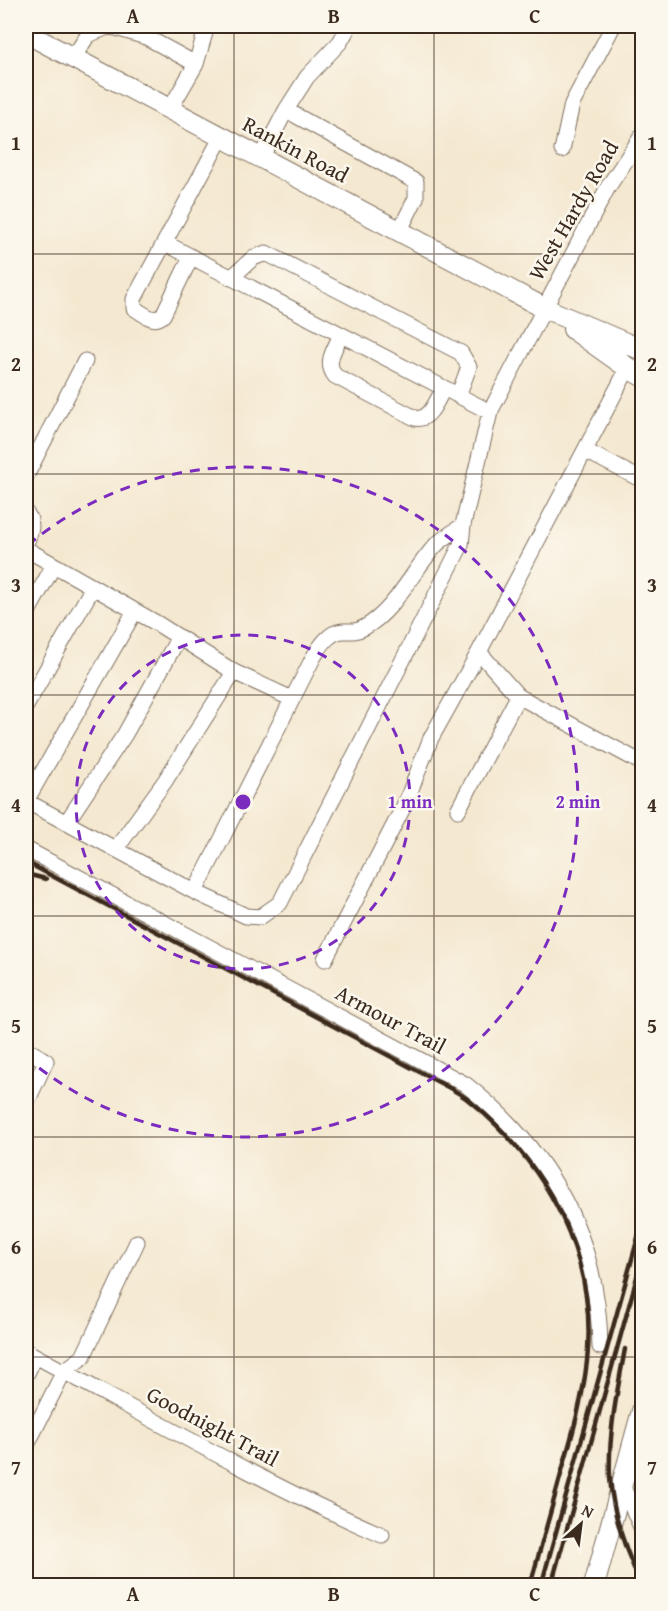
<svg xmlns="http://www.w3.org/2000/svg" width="668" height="1611" viewBox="0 0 668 1611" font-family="'Gentium Book Plus',serif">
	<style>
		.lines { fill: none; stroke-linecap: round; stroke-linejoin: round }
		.minor-casing { stroke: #7c6c5c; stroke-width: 17 }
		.major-casing { stroke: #7c6c5c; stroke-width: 22 }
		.minor { stroke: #fff; stroke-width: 15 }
		.major { stroke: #fff; stroke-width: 20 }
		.rail { stroke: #3b2a1e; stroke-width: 4.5 }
		.grid { fill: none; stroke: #3b2a1e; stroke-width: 1.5; stroke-opacity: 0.55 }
		.ring { fill: none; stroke: #7b2cbf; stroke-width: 3; stroke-dasharray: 10 8 }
		.labels { text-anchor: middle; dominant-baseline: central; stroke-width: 5; stroke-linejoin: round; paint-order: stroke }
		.street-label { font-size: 22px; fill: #3b2a1e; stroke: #fbf7ec }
		.centre { fill: #7b2cbf; stroke: #fbf7ec; stroke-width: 3 }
		.ring-label { font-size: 18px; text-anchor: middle; font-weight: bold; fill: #7b2cbf; stroke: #fbf7ec; stroke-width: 5; stroke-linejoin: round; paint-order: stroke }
		.neatline { fill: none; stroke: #3b2a1e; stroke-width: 2 }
		.grid-label { font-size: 20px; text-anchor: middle; font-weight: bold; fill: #3b2a1e }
	</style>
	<rect width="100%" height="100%" fill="#fbf7ec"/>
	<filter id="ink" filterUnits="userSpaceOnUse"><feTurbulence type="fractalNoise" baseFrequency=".0167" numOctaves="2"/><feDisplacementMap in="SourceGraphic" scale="12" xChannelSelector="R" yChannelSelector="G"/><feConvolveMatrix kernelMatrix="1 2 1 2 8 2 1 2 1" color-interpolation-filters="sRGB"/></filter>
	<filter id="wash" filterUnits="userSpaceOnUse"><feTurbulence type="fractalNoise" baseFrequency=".008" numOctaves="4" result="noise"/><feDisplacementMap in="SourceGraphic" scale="24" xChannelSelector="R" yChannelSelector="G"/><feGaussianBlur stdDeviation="1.35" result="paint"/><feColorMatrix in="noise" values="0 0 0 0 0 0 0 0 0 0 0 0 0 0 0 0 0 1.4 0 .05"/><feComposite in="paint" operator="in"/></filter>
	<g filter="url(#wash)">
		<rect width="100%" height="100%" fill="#f4e8d0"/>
	</g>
	<g filter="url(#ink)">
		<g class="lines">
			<defs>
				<path id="minor" d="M 73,58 L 88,35 L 110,26 L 146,37 L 196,64
					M 170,109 L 196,64 L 207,26
					M 286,110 L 416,182 L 416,198 L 399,232
					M 562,150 L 572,104 L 613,26
					M 261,158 L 286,110 L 307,77 L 340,42 L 349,26
					M 165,243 L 490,412
					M 191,257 L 163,315 C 154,324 144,314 134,308 L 134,299 L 222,136
					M 231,278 L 253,258 L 266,253 L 461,353 L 469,367 L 458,396
					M 341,335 C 335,349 324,362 335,376 L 415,418 C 430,422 437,399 444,388
					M 628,368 L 479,652 L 518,696 L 642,763
					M 586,451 L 642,480
					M 26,476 L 85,361
					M 26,513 C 34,523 31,532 26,543
					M 26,549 L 158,624 L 234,672 L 165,781 L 116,849
					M 26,615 L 54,565
					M 234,672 L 292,699
					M 26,706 L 93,587
					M 26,801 L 195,892 L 246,916 L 260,917 L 280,903 L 461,545 L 463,525 L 490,412 L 608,187 L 642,136
					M 26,801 L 135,611
					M 458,810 L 518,696
					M 66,823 L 125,734 L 179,637
					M 26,849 L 465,1084 C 550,1151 599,1236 600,1347
					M 195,892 L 313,658 C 320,647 328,632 343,631 C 352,631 357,632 365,627 C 396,610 413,569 437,544 C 445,537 455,531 463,525
					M 325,959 L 406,802 L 431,738 L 479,652
					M 26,1049 L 46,1061 L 26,1104
					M 26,1351 C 144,1414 260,1482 382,1535
					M 26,1375 L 35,1356
					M 26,1447 L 64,1371 L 83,1357 L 137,1242
					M 621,1483 L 642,1529"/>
				<path id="major" d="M 26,33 L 544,308 L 642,350
					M 573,329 L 628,368 L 642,376
					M 594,1586 L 642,1411"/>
			</defs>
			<use href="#minor" class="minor-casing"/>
			<use href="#major" class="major-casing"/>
			<use href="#minor" class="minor"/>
			<use href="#major" class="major"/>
			<path class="rail" d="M 26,862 L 429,1077 C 443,1085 460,1092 472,1103 C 549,1167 598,1259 587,1361 C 583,1398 573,1432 563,1467 C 552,1507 541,1546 530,1586
				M 26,874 L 46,879
				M 625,1349 C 617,1392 608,1435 610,1478 C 613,1514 626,1553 642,1585
				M 541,1586 L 642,1223
				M 551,1586 L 642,1259"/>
		</g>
	</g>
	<path class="grid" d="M 234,26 L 234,1586M 434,26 L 434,1586M 26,254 L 642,254M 26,474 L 642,474M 26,695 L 642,695M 26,916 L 642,916M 26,1137 L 642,1137M 26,1357 L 642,1357"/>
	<g class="ring">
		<circle cx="243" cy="802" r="167"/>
		<path d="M28 545A335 335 0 1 1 28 1059"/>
	</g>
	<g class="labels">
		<g class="street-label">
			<text transform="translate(296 149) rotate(28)">Rankin Road</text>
			<text transform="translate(573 210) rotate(-60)">West Hardy Road</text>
			<text transform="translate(391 1019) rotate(28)">Armour Trail</text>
			<text transform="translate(213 1426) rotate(28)">Goodnight Trail</text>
		</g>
	</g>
	<circle cx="243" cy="802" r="9" class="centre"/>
	<g class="ring-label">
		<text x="410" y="808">1 min</text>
		<text x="578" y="808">2 min</text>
	</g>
	<rect width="668" height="1611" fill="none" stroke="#fbf7ec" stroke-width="66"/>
	<g transform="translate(581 1524) rotate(28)" stroke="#fbf7ec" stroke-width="4.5" paint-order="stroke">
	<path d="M0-4.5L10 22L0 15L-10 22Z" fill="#3b2a1e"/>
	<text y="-9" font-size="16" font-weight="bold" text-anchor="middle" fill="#3b2a1e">N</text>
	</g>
	<rect x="33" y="33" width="602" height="1545" class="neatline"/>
	<g class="grid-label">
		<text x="133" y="23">A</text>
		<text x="334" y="23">B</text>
		<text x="535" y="23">C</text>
		<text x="16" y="150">1</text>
		<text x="652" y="150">1</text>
		<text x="16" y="371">2</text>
		<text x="652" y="371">2</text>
		<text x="16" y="592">3</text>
		<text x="652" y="592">3</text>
		<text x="16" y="812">4</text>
		<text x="652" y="812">4</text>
		<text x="16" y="1033">5</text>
		<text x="652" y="1033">5</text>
		<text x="16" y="1254">6</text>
		<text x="652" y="1254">6</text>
		<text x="16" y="1474">7</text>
		<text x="652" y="1474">7</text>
		<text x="133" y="1601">A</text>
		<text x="334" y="1601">B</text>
		<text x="535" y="1601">C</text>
	</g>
</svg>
